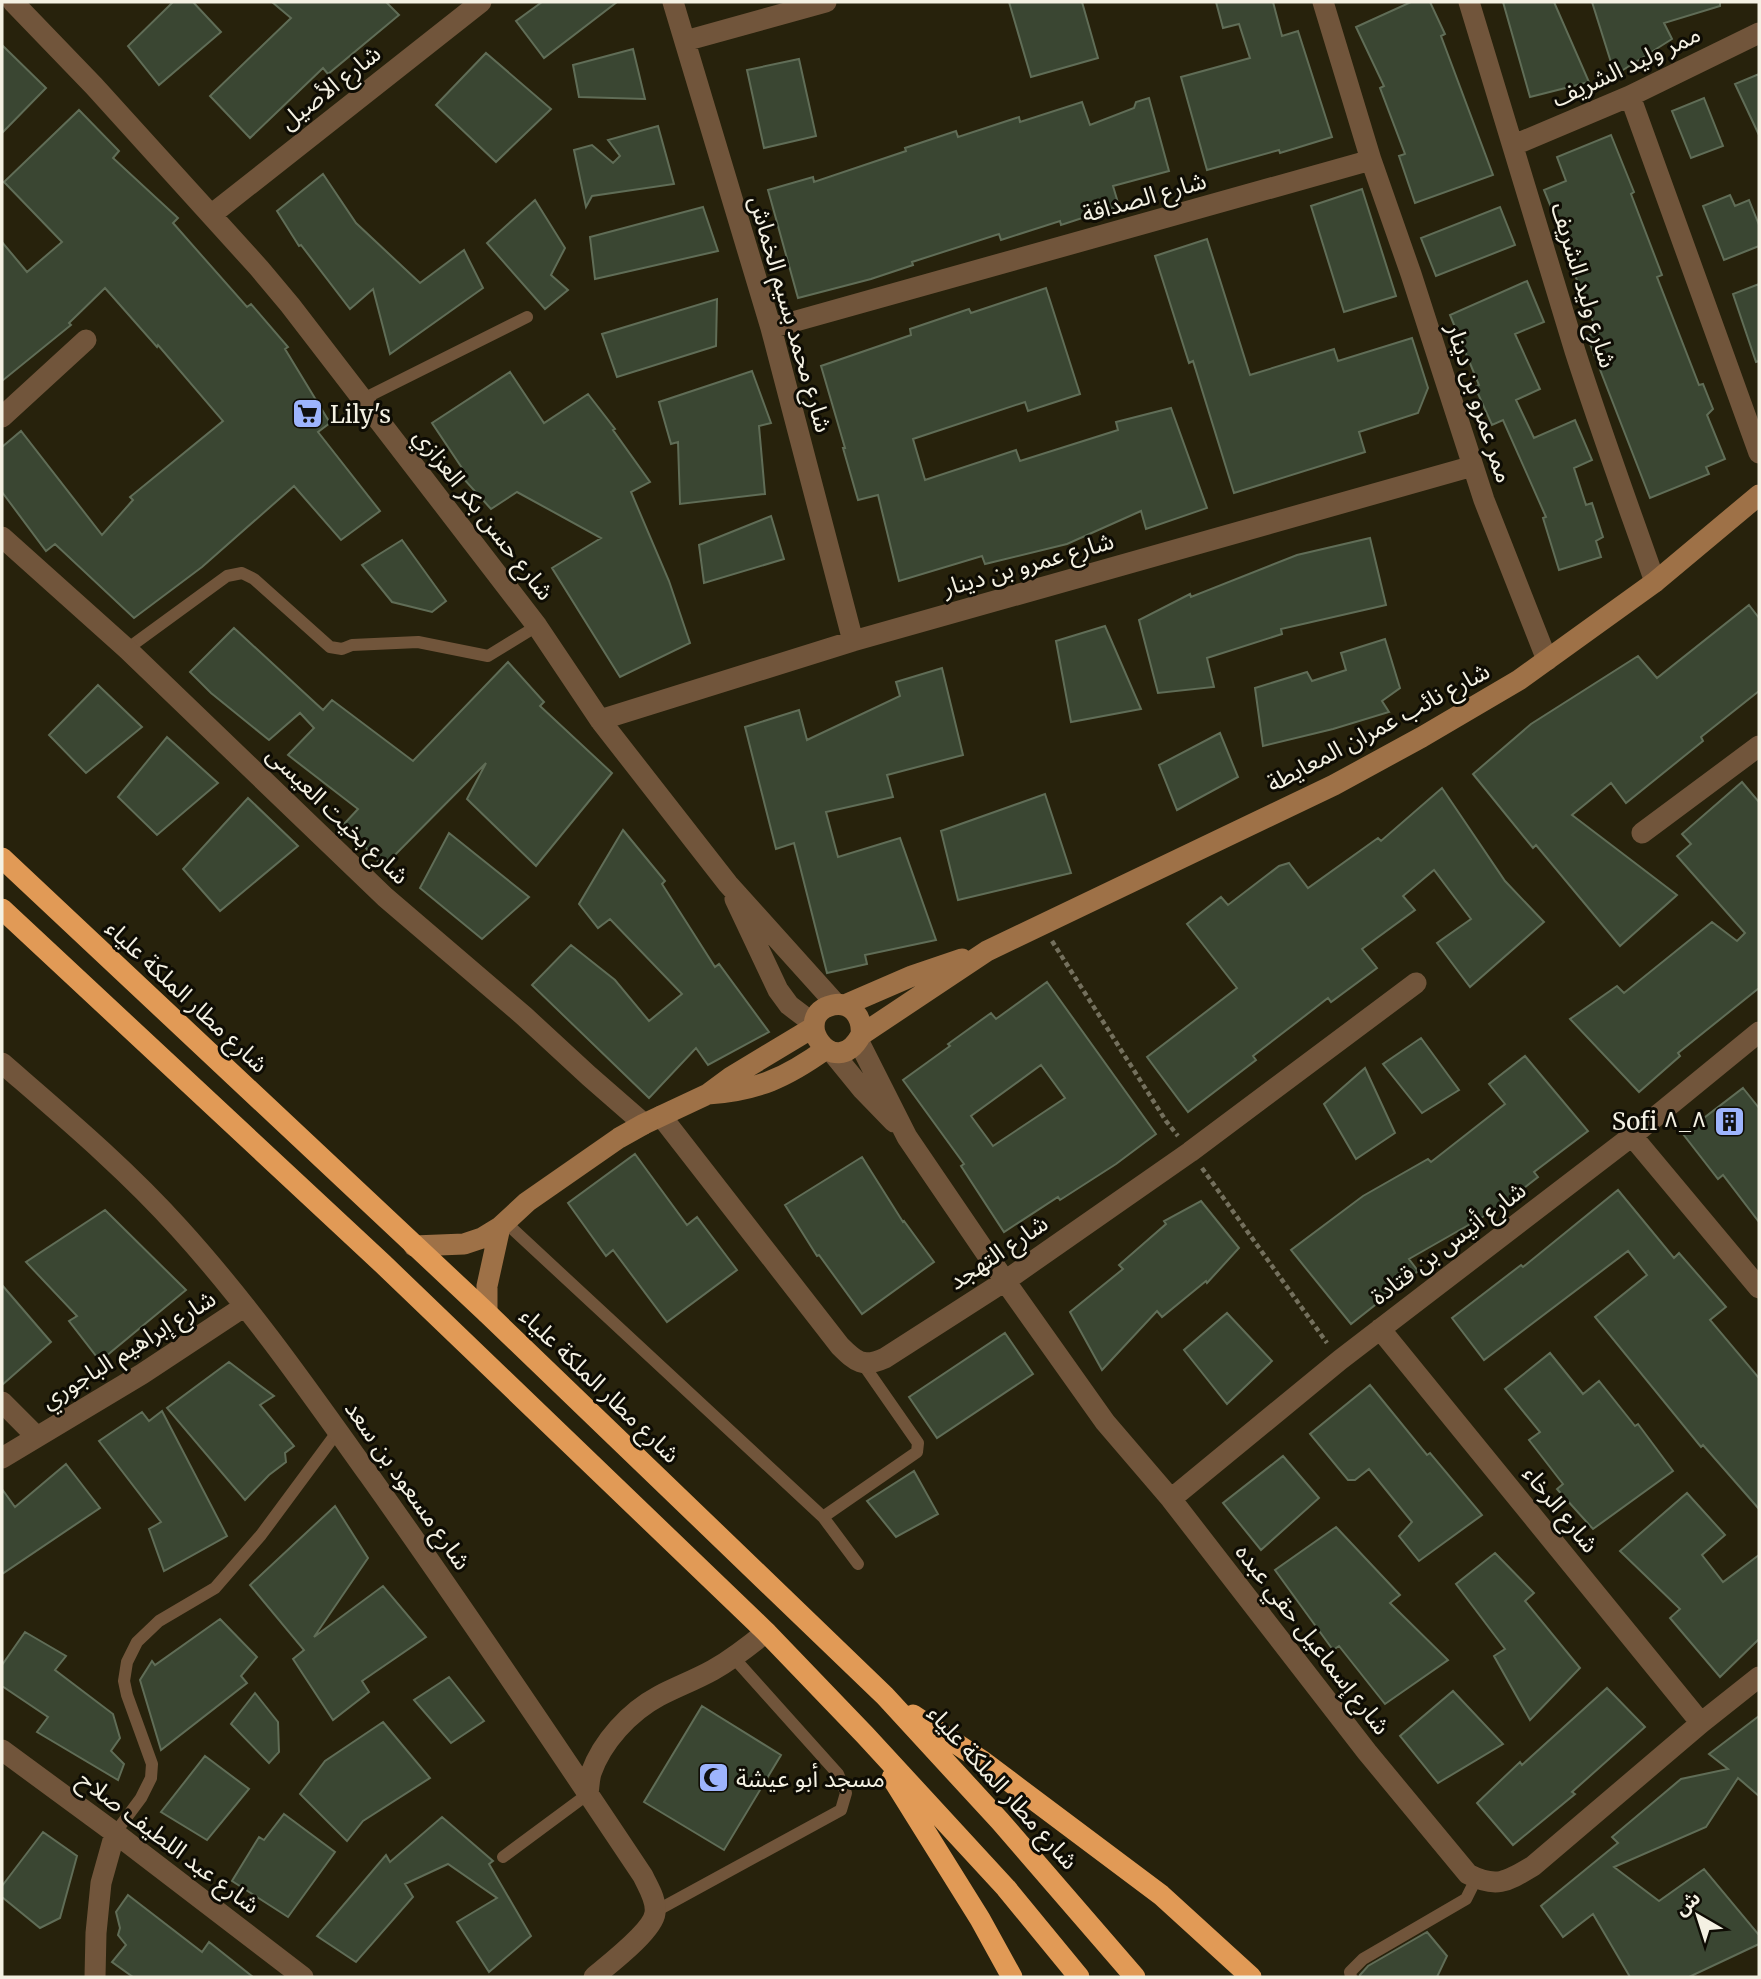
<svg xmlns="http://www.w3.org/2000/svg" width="1761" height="1979" viewBox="0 0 1761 1979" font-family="Merriweather,'Noto Sans Arabic',serif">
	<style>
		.building { fill: #3a4632; stroke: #606d57; stroke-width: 2; fill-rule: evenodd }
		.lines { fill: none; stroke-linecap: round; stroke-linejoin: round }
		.path { stroke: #74705d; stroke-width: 4.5; stroke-dasharray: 5 3.5; stroke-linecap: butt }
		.lane { stroke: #71553b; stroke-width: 12 }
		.street { stroke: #71553b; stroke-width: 21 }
		.secondary { stroke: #9e7147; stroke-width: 21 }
		.highway { stroke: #e19a56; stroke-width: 21 }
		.labels { text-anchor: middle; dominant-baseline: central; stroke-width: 6; stroke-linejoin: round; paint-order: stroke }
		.street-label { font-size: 24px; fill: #f4f1e3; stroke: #0e0c04 }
		.poi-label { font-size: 24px; fill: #f4f1e3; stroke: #0e0c04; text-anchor: start }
	</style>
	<rect width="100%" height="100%" fill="#27220c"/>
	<path class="building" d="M 173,2 L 193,2 L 221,32 L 159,85 L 128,46 Z
		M 272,2 L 386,2 L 399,15 L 328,74 L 323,68 L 250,138 L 210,96 L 291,18 Z
		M 542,2 L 617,2 L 544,58 L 516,21 Z
		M 1009,2 L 1082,2 L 1098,58 L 1031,77 Z
		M 1216,2 L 1273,2 L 1282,36 L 1298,31 L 1332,137 L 1280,153 L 1279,150 L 1207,170 L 1181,77 L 1250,58 L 1239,24 L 1223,28 Z
		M 1411,2 L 1430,2 L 1445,34 L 1441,36 L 1493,175 L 1415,203 L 1399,156 L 1405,154 L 1380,88 L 1384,86 L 1356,27 Z
		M 1503,2 L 1554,2 L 1589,82 L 1530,97 Z
		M 1592,2 L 1720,2 L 1720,6 L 1664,23 L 1672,39 L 1615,75 Z
		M 2,45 L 46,88 L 2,133 Z
		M 633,49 L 645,99 L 579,97 L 573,65 Z
		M 486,53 L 551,109 L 496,162 L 436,105 Z
		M 799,59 L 816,136 L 764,148 L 747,70 Z
		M 1759,74 L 1759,135 L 1735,84 Z
		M 1149,98 L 1169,171 L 1113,186 L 1119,206 L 1061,225 L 1060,221 L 1001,240 L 999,234 L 912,262 L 913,265 L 871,279 L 798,298 L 768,190 L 813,177 L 814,182 L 906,151 L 905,148 L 956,131 L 958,137 L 1019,117 L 1020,122 L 1082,102 L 1090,125 L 1134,108 L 1136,102 Z
		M 1704,98 L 1723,146 L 1691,158 L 1672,111 Z
		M 79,110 L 119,151 L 113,158 L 178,218 L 173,223 L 247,307 L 251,304 L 288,347 L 285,349 L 330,423 L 318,432 L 380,511 L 341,540 L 294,486 L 202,567 L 134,618 L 55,544 L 46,551 L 2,492 L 2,447 L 21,431 L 102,535 L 133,500 L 130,497 L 223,421 L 158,345 L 157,347 L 105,288 L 69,323 L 71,325 L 2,381 L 2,242 L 27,272 L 62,242 L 4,182 Z
		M 658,126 L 674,184 L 592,196 L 586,207 L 574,150 L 592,145 L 613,163 L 620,156 L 608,140 Z
		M 1611,135 L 1634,192 L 1631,194 L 1662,275 L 1657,277 L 1699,385 L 1703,384 L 1713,409 L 1707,415 L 1725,459 L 1706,467 L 1709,474 L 1650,498 L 1587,336 L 1597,332 L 1566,252 L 1569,251 L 1544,190 L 1566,181 L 1557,157 Z
		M 323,174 L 356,223 L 420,283 L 464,250 L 483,288 L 390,354 L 373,289 L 350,309 L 301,245 L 299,246 L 277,211 Z
		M 1362,189 L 1396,296 L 1344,312 L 1311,206 Z
		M 1730,195 L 1735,206 L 1749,200 L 1759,225 L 1759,246 L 1724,260 L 1703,206 Z
		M 535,200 L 565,248 L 551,275 L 568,290 L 545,309 L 487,243 Z
		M 703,207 L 718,251 L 595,279 L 590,237 Z
		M 1500,207 L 1515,245 L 1436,276 L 1421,238 Z
		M 1207,239 L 1250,375 L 1334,349 L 1338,361 L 1412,338 L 1428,388 L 1418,413 L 1359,432 L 1365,452 L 1234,493 L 1193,361 L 1189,363 L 1155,256 Z
		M 1527,281 L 1544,322 L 1515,334 L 1540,389 L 1516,400 L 1534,438 L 1575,420 L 1592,460 L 1574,468 L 1586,505 L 1592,503 L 1603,537 L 1596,541 L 1601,557 L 1559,570 L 1543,518 L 1546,517 L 1503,420 L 1492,425 L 1475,387 L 1479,385 L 1450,315 Z
		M 1759,284 L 1759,361 L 1756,362 L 1733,294 Z
		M 1046,288 L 1080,394 L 1028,411 L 1025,402 L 913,439 L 925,480 L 1016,450 L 1020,461 L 1118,430 L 1116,422 L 1171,408 L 1207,508 L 1146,529 L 1141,511 L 1067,544 L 985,564 L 982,556 L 899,581 L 878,495 L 858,500 L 843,448 L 845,448 L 821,366 L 911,335 L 910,329 L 969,309 L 971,313 Z
		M 717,299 L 716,346 L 617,377 L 602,334 Z
		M 752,371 L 771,423 L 759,426 L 765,494 L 680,504 L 678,442 L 671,444 L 659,402 Z
		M 510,372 L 544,423 L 588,394 L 615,429 L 613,430 L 650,482 L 631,492 L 669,581 L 690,643 L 620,677 L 552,568 L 601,538 L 517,492 L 491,509 L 462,477 L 466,474 L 432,423 Z
		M 771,516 L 784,559 L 704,583 L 699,545 Z
		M 1370,538 L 1386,605 L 1281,629 L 1282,634 L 1207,658 L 1214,687 L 1158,693 L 1139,620 L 1190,594 L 1191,597 L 1297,555 Z
		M 402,540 L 446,601 L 432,612 L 392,602 L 362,565 Z
		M 1749,605 L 1759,618 L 1759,691 L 1701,737 L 1703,741 L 1626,803 L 1611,783 L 1572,815 L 1677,895 L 1620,946 L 1536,845 L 1533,848 L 1473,774 L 1531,724 L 1638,656 L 1657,678 Z
		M 1105,626 L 1141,709 L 1071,722 L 1056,641 Z
		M 234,628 L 323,710 L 332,700 L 413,761 L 508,662 L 544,702 L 540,706 L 612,773 L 536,866 L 467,799 L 486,763 L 383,867 L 344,824 L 358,809 L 288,755 L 314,728 L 300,713 L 269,740 L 211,693 L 190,672 Z
		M 1385,639 L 1400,688 L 1382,701 L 1389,712 L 1333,729 L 1263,746 L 1255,688 L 1307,672 L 1312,681 L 1346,670 L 1341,653 Z
		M 942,668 L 963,755 L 887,775 L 893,797 L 826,812 L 838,857 L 900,838 L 936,940 L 865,955 L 867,964 L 827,973 L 794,843 L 776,849 L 745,727 L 799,710 L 807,740 L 900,696 L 896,682 Z
		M 98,685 L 142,727 L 86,773 L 49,735 Z
		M 1220,733 L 1238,777 L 1177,810 L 1159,765 Z
		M 167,737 L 218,783 L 157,835 L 118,797 Z
		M 1742,782 L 1759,802 L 1759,988 L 1678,1053 L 1680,1056 L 1639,1092 L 1570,1019 L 1617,986 L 1624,993 L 1712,922 L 1737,941 L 1745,933 L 1677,856 L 1691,844 L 1682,834 Z
		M 1442,788 L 1505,881 L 1544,922 L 1470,987 L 1437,943 L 1471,919 L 1434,870 L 1403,896 L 1415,910 L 1362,949 L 1377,968 L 1331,1002 L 1328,998 L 1253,1056 L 1256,1060 L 1188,1112 L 1147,1057 L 1237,988 L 1187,924 L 1221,897 L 1228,905 L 1279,866 L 1289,863 L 1308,888 L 1378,838 L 1381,841 Z
		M 1045,794 L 1071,873 L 958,900 L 941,831 Z
		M 248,798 L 298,846 L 220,911 L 183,869 Z
		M 623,830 L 665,881 L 662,884 L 715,967 L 719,964 L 769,1032 L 708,1065 L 696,1048 L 649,1098 L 532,985 L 571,945 L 615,980 L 649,1021 L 682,994 L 610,919 L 598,928 L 579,904 Z
		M 449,833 L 529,897 L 482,939 L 420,888 Z
		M 1047,982 L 1156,1134 L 1116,1164 L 1060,1200 L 1058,1197 L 1004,1232 L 961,1166 L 964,1164 L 903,1080 L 950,1046 L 948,1044 L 991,1013 L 996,1019 ZM 1041,1065 L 1065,1098 L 993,1146 L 971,1116 Z
		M 1421,1038 L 1459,1090 L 1422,1113 L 1383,1064 Z
		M 1525,1056 L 1588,1131 L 1534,1172 L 1538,1177 L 1500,1207 L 1409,1259 L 1418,1271 L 1351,1324 L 1291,1250 L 1363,1196 L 1428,1159 L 1431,1162 L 1505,1104 L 1489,1084 Z
		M 1365,1068 L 1395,1133 L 1356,1159 L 1324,1104 Z
		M 1743,1088 L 1759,1108 L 1759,1222 L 1723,1175 L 1718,1179 L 1683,1134 Z
		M 635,1154 L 687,1225 L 697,1217 L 737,1270 L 667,1322 L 613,1250 L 606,1256 L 568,1203 Z
		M 862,1157 L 903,1222 L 904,1221 L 934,1262 L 862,1314 L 819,1255 L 817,1256 L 785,1205 Z
		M 1618,1190 L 1674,1258 L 1679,1253 L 1726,1307 L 1710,1320 L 1759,1378 L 1759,1509 L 1703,1445 L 1701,1447 L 1595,1317 L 1647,1275 L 1628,1251 L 1484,1360 L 1452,1318 L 1521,1265 L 1523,1267 Z
		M 1201,1201 L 1239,1248 L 1207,1283 L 1206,1281 L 1162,1317 L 1157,1311 L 1102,1370 L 1070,1312 L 1123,1269 L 1119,1265 L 1166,1224 L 1164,1221 Z
		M 105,1210 L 186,1290 L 100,1361 L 69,1321 L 77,1316 L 26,1262 Z
		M 2,1285 L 51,1342 L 2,1385 Z
		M 1227,1313 L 1272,1361 L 1227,1404 L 1184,1350 Z
		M 1005,1333 L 1033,1374 L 937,1438 L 909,1397 Z
		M 1550,1353 L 1583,1394 L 1599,1381 L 1635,1426 L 1638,1424 L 1673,1471 L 1593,1529 L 1557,1489 L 1563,1484 L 1529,1440 L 1540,1432 L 1505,1389 Z
		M 229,1362 L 274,1396 L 260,1405 L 294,1446 L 285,1453 L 286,1462 L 269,1475 L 245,1500 L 167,1408 Z
		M 1370,1385 L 1427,1455 L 1430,1453 L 1482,1515 L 1419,1561 L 1399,1536 L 1412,1522 L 1369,1469 L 1355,1480 L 1348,1480 L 1310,1434 Z
		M 162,1411 L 227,1536 L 164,1571 L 149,1529 L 161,1522 L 99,1441 L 142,1412 L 149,1421 Z
		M 1283,1456 L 1319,1498 L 1261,1550 L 1223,1503 Z
		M 66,1464 L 100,1508 L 2,1574 L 2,1489 L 15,1507 Z
		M 914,1471 L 938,1514 L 896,1537 L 867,1501 Z
		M 1687,1493 L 1725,1535 L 1702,1555 L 1723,1582 L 1759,1555 L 1759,1639 L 1720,1677 L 1670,1618 L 1680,1609 L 1620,1551 Z
		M 335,1506 L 368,1558 L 314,1637 L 383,1586 L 426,1637 L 362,1681 L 369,1692 L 333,1720 L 293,1659 L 304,1650 L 250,1585 Z
		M 1336,1527 L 1400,1595 L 1390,1603 L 1448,1660 L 1385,1704 L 1339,1646 L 1333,1650 L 1275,1570 Z
		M 1495,1553 L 1534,1593 L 1525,1601 L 1580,1668 L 1530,1720 L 1494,1656 L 1505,1649 L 1456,1584 Z
		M 220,1619 L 257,1657 L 241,1676 L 247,1683 L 161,1750 L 140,1680 L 152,1661 L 155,1665 Z
		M 25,1632 L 66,1656 L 55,1670 L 113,1714 L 120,1738 L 111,1751 L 124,1764 L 118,1780 L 37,1732 L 48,1717 L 2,1686 L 2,1665 Z
		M 449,1677 L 484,1721 L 451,1743 L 414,1700 Z
		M 1607,1688 L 1645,1727 L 1572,1792 L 1575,1794 L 1513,1845 L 1477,1803 L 1520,1762 L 1522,1765 Z
		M 1453,1691 L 1503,1744 L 1438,1783 L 1400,1736 Z
		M 255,1693 L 278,1722 L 279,1752 L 269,1763 L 231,1724 Z
		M 702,1706 L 781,1755 L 724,1850 L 644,1802 Z
		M 1759,1716 L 1759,1796 L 1738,1778 L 1706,1827 L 1614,1867 L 1659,1901 L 1704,1869 L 1759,1935 L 1759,1944 L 1689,1977 L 1630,1977 L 1593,1914 L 1563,1937 L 1541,1906 L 1618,1843 L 1612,1837 L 1681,1779 L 1728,1769 L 1709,1754 Z
		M 383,1722 L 430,1778 L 363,1821 L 347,1841 L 300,1794 L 325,1761 Z
		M 205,1756 L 249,1789 L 207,1840 L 161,1812 Z
		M 284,1814 L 335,1852 L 288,1917 L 232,1881 L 259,1837 L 264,1840 Z
		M 442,1817 L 493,1861 L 489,1864 L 531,1936 L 489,1972 L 457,1922 L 497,1898 L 448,1864 L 405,1884 L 413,1897 L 356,1962 L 317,1936 L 386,1855 L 390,1862 Z
		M 43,1832 L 77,1856 L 60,1918 L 40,1928 L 2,1897 L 2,1886 Z
		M 128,1895 L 202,1952 L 209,1942 L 253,1977 L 133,1977 L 112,1962 L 126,1945 L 118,1935 L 120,1928 L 116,1912 Z
		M 1427,1932 L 1447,1956 L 1437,1977 L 1360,1977 L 1360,1975 L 1368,1966 Z"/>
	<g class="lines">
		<path class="path" d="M 1052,941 L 1166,1121 L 1178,1136
			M 1202,1168 L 1327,1343"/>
		<path class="lane" d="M 363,399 L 527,317
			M 127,649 L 227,576 L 242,573 L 254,579 L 330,647 L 342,649 L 352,645 L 418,642 L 488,656 L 537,626
			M 505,1222 L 823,1517 L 858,1564
			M 823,1517 L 917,1452 L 918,1443 L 863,1364
			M 115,1833 L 141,1798 L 151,1778 L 152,1764 L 127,1695 L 124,1681 L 127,1662 L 137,1642 L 159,1621 L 215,1588 L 261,1535 L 338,1431
			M 503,1857 L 588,1794
			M 656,1911 L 841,1810 L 846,1793 L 838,1774 L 734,1658
			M 1351,1977 L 1350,1972 L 1363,1959 L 1466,1899 L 1476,1879"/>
		<path class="street" d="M 13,2 L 94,86 L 259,268 L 290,305 L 537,626 L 600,720 L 728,884 L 836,1004
			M 673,2 L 771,328 L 853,641
			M 1469,2 C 1505,118 1539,235 1575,351 C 1600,429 1628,505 1655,582
			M 685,41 L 826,2
			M 1630,96 L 1759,453
			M 1514,145 L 1630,96 L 1759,33
			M 1371,160 L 1411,274 L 1484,500 L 1547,660
			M 211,215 L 481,2
			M 771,328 L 1371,160 L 1323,2
			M 2,417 L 86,340
			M 2,537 L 127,649 L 385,897 L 524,1016 L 589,1076 L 644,1124
			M 600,720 L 853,641 L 1473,466
			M 1642,833 L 1759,746
			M 735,899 L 778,990 L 789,1005 L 814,1024
			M 858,1040 L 907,1137 L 1005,1281 L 1105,1422 L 1171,1499 L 1367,1752 L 1468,1874 C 1497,1889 1508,1881 1533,1866 L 1701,1723 L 1759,1677
			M 832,1052 L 863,1090 L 894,1122
			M 2,1063 C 63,1116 125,1168 179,1228 C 249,1305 309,1391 369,1475 C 463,1607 553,1741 643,1876 C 648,1887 657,1900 655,1913 C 653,1931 608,1965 594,1977
			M 661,1116 L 840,1346 C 856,1362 863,1368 885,1358 L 1005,1281 L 1190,1152 L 1416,983
			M 1632,1136 L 1759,1288
			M 1380,1329 L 1701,1723
			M 2,1402 L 37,1437
			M 2,1458 L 142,1374 L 245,1306
			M 1171,1499 L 1340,1360 L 1632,1136 L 1759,1032
			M 2,1750 L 115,1833 L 303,1977
			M 588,1794 C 589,1787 589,1780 591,1773 C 602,1742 629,1712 659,1696 C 676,1687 695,1680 713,1670 C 732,1659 749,1646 766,1632
			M 95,1977 L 96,1933 L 101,1883 L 115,1833"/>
		<path class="secondary" d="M 845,1005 L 912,976 L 962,959
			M 861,1035 C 863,1018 852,1001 833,1005 C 788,1015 834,1085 861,1035 L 987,951 L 1334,785 L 1422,737 L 1519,680 L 1655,582 L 1759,495
			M 708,1094 C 757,1091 787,1077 826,1049
			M 414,1246 L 464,1244 L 482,1238 L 500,1227 L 527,1202 L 619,1138 L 644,1124 L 708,1094 L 731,1077 L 814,1027
			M 487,1313 L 487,1286 L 500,1227"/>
		<path class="highway" d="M 2,858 L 487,1313 L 885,1696 L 1000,1821 L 1135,1977
			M 2,909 L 383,1264 L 766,1632 L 865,1735 L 1006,1888 L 1079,1977
			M 913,1715 L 981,1760 L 1161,1895 L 1251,1977
			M 892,1778 L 980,1919 L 1012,1977"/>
	</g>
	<defs>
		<symbol id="supermarket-square" viewBox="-11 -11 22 22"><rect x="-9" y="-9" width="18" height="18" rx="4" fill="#9db4fd" stroke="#0e0c04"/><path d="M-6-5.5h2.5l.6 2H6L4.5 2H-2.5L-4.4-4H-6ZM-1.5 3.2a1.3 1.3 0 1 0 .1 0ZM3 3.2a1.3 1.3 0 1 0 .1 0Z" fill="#111"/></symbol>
		<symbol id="building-square" viewBox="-11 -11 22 22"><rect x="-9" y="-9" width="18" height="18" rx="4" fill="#9db4fd" stroke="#0e0c04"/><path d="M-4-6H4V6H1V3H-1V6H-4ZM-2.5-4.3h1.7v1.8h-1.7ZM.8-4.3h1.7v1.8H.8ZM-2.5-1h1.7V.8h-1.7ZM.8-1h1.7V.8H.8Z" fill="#111"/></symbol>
		<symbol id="mosque-square" viewBox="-11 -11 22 22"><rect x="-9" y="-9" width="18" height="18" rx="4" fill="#9db4fd" stroke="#0e0c04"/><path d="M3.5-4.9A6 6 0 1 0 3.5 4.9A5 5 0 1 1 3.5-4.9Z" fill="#111"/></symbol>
	</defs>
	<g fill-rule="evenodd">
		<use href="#supermarket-square" x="290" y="396" width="35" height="35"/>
		<use href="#building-square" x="1712" y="1104" width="35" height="35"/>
		<use href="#mosque-square" x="696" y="1760" width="35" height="35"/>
	</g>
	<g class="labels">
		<g class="street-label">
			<text transform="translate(1626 66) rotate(-25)">ممر وليد الشريف</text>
			<text transform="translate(330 87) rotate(-38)">شارع الأصيل</text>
			<text transform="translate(1144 197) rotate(-16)">شارع الصداقة</text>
			<text transform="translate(1584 285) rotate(73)">شارع وليد الشريف</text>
			<text transform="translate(791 314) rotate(74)">شارع محمد بسيم الخماش</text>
			<text transform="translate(1480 403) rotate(72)">ممر عمرو بن دينار</text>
			<text transform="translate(484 514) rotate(52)">شارع حسن بكر العزازي</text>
			<text transform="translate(1028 564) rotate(-16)">شارع عمرو بن دينار</text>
			<text transform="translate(1378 727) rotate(-28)">شارع نائب عمران المعايطة</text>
			<text transform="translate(338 815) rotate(44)">شارع بخيت العيسى</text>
			<text transform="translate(187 996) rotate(43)">شارع مطار الملكة علياء</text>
			<text transform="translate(1448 1243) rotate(-37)">شارع أنيس بن قتادة</text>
			<text transform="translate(998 1252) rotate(-34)">شارع التهجد</text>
			<text transform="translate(128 1349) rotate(-32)">شارع إبراهيم الباجوري</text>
			<text transform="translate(600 1385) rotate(44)">شارع مطار الملكة علياء</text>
			<text transform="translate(408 1485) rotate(55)">شارع مسعود بن سعد</text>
			<text transform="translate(1561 1509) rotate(51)">شارع الرخاء</text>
			<text transform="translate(1313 1639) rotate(52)">شارع إسماعيل حقي عبده</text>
			<text transform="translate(1003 1787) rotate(48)">شارع مطار الملكة علياء</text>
			<text transform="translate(169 1842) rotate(37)">شارع عبد اللطيف صلاح</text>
		</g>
		<g class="poi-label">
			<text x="330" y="414">Lily's</text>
			<text x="1707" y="1121" text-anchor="end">Sofi ^_^</text>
			<text x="736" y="1778">مسجد أبو عيشة</text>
		</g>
	</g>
	<rect width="1761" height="1979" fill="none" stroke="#f4f1e3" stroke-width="7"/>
	<g transform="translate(1698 1916) rotate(321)" stroke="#0e0c04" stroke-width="5" paint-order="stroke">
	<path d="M0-5L12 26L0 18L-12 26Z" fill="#f4f1e3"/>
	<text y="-10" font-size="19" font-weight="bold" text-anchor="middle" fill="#f4f1e3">ش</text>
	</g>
</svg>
